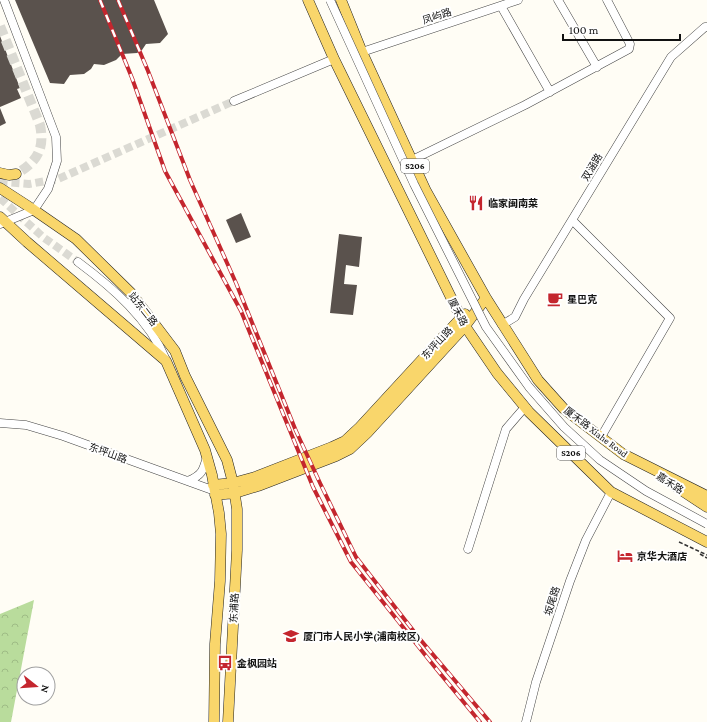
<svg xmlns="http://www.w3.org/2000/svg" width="707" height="722" viewBox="0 0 707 722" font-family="'Crimson Pro','Noto Sans SC',serif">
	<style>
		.forest { fill: url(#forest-crowns) }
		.building { fill: #5a524d }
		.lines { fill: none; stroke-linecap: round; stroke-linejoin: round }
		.minor-tunnel { stroke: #dbdad3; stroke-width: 8; stroke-dasharray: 8 4; stroke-linecap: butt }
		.major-tunnel { stroke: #dbdad3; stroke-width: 10; stroke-dasharray: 10 5; stroke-linecap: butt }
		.minor-casing { stroke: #444; stroke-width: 9 }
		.major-casing { stroke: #222; stroke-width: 11 }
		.path { stroke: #333; stroke-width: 1.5; stroke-dasharray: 4 2; stroke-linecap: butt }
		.minor { stroke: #fff; stroke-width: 8 }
		.major { stroke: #f9d66b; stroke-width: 10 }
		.rail-casing { stroke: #c4262e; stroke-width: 4 }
		.rail { stroke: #fff; stroke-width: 2.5; stroke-dasharray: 8; stroke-linecap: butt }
		.minor-bridge-casing { stroke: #444; stroke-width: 9; stroke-linecap: butt }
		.minor-bridge { stroke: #fff; stroke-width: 8 }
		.labels { text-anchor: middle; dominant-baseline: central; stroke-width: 4; stroke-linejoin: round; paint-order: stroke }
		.shield { fill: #fff; stroke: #585858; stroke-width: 1 }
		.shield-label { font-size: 9px; font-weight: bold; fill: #111 }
		.street-label { font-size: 10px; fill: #111; stroke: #fff }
		.poi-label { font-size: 10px; font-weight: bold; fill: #111; stroke: #fff; text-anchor: start }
	</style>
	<defs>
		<pattern id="forest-crowns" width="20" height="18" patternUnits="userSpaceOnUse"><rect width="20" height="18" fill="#b9dc9c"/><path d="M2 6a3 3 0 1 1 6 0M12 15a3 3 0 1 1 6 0" fill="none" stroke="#9ebc85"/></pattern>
	</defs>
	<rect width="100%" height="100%" fill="#fffdf5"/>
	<path class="forest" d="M 34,600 L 11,722 L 0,722 L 0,614 Z"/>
	<path class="building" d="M 15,0 L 154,0 L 168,34 L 160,43 L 146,44 L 142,50 L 137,53 L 122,54 L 116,60 L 104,65 L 94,64 L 91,69 L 84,74 L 70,75 L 64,84 L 50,83 Z
		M 0,36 L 20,88 L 17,89 L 21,98 L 0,107 Z
		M 0,108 L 6,123 L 0,126 Z
		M 241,213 L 251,237 L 236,243 L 226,220 Z
		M 339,234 L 362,237 L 359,267 L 346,265 L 344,284 L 357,285 L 353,315 L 330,313 Z"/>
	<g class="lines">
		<path class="minor-tunnel" d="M 0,180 L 4,182 L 29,184 L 58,179 L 234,101
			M 0,198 L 43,237 L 78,262"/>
		<path class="major-tunnel" d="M 0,26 L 40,125 C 45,149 37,162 16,174"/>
		<defs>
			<path id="minor" d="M 558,0 L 597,67
				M 501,6 L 550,92
				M 362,52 L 518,0
				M 234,101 L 334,59
				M 412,160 L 525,105 L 629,49 L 630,44 L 607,0
				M 572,220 L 670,318 L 601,437
				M 0,224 L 34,210 L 48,189 L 57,161 L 56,137 L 4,0
				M 78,262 C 113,288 149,319 166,360
				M 502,325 L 515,317 L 524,299 L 671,57 L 705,27 L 707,27
				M 0,423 L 26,425 L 63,436 L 215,491
				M 188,481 C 202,475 203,471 207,457
				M 468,549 L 506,429 L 525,407
				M 526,722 L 536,682 L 570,581 L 586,540 L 611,492"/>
			<path id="major" d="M 308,0 L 334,59 L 465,326 L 497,373 L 529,412 L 611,492 L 707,542
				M 341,0 L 362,52 L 426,191 L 486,298 L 538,380 L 564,409 L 623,454 L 707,496
				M 0,173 L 9,175 L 16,174
				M 0,188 L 34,210 L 76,239 L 131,293 L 175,351 L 185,376 L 227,460 L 233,483 L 237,509 L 237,550 L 228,722
				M 0,217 L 27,242 L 166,361 L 205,450 L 212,475 L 219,513 L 221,534 L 220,581 L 215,644 L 214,722
				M 213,485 L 233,483 L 255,477 L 332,447 L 345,441 L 360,427 L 442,338 L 465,314
				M 675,486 L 707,507
				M 215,495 L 235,493 L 258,486 L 336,456 L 350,449 L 367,433 L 465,326 L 486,298"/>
		</defs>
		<use href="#minor" class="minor-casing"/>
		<use href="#major" class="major-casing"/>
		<path class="path" d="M 679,542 L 707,555
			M 700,554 L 707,558"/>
		<use href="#minor" class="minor"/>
		<use href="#major" class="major"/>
		<defs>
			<path id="rail" d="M 100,0 L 132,78 L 165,171 L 241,311 L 313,487 L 351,562 L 434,666 L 480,722
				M 118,0 L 148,71 L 190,180 L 236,283 L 296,431 L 320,483 L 356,557 L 419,638 L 490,722"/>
		</defs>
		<use href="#rail" class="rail-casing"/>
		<use href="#rail" class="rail"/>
		<defs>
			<path id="minor-bridge" d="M 330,0 L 414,184 L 486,327 L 529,387 L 564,427 L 600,460 L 646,491 L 707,524"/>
		</defs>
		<use href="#minor-bridge" class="minor-bridge-casing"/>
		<use href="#minor-bridge" class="minor-bridge"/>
	</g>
	<defs>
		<symbol id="restaurant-bare" viewBox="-9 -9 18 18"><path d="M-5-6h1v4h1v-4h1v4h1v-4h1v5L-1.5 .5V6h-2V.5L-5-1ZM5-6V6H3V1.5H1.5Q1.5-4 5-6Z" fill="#c4262e" stroke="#fff" stroke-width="2.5" paint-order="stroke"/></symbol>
		<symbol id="cafe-bare" viewBox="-9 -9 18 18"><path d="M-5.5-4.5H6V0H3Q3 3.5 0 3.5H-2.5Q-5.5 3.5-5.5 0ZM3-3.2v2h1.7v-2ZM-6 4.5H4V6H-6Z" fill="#c4262e" stroke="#fff" stroke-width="2.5" paint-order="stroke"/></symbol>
		<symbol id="hotel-bare" viewBox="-9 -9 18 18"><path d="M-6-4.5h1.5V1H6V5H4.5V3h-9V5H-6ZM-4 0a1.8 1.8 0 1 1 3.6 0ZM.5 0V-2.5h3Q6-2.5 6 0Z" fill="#c4262e" stroke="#fff" stroke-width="2.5" paint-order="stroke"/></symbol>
		<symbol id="school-bare" viewBox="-9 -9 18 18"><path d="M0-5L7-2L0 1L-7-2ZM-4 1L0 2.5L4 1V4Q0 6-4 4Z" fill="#c4262e" stroke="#fff" stroke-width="2.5" paint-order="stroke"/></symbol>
		<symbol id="bus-bare" viewBox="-9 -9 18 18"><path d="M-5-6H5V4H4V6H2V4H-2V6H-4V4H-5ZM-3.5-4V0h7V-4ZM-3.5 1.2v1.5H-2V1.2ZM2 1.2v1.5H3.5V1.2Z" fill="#c4262e" stroke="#fff" stroke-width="2.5" paint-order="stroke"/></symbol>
	</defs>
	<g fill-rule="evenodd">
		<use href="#restaurant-bare" x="465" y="192" width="22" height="22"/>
		<use href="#cafe-bare" x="544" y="288" width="22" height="22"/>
		<use href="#hotel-bare" x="614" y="545" width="22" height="22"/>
		<use href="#school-bare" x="280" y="625" width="22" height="22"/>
		<use href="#bus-bare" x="214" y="652" width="22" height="22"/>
	</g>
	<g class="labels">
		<g class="shield">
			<rect x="401" y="159" width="28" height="14" rx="3"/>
			<rect x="557" y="446" width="28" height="14" rx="3"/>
		</g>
		<g class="shield-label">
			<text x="415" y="166">S206</text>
			<text x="571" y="453">S206</text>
		</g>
		<g class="street-label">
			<text transform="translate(437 16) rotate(-18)">凤屿路</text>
			<text transform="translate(592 167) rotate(-59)">双涵路</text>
			<text transform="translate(143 309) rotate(52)">站东二路</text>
			<text transform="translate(458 312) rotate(63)">厦禾路</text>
			<text transform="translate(437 343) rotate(-47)">东坪山路</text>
			<text transform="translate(596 432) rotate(37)">厦禾路 Xiahe Road</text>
			<text transform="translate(108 453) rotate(20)">东坪山路</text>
			<text transform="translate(670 483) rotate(33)">嘉禾路</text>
			<text transform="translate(552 601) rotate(-72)">坂尾路</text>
			<text transform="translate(234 608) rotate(-87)">东浦路</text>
		</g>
		<g class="poi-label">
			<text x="488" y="203">临家闽南菜</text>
			<text x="567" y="299">星巴克</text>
			<text x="637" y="556">京华大酒店</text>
			<text x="303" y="636">厦门市人民小学(浦南校区)</text>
			<text x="237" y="663">金枫园站</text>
		</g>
	</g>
	<g transform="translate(36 686) rotate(107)"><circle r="19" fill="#ffffff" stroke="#a0a0a0"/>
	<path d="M0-3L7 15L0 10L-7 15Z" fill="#c4262e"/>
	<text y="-6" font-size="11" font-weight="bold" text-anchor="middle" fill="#111111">N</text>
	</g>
	<path d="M563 34v6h117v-6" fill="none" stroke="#111111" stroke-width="2"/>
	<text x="569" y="34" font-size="12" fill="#111111" stroke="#ffffff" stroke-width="3" paint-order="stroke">100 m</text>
</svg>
